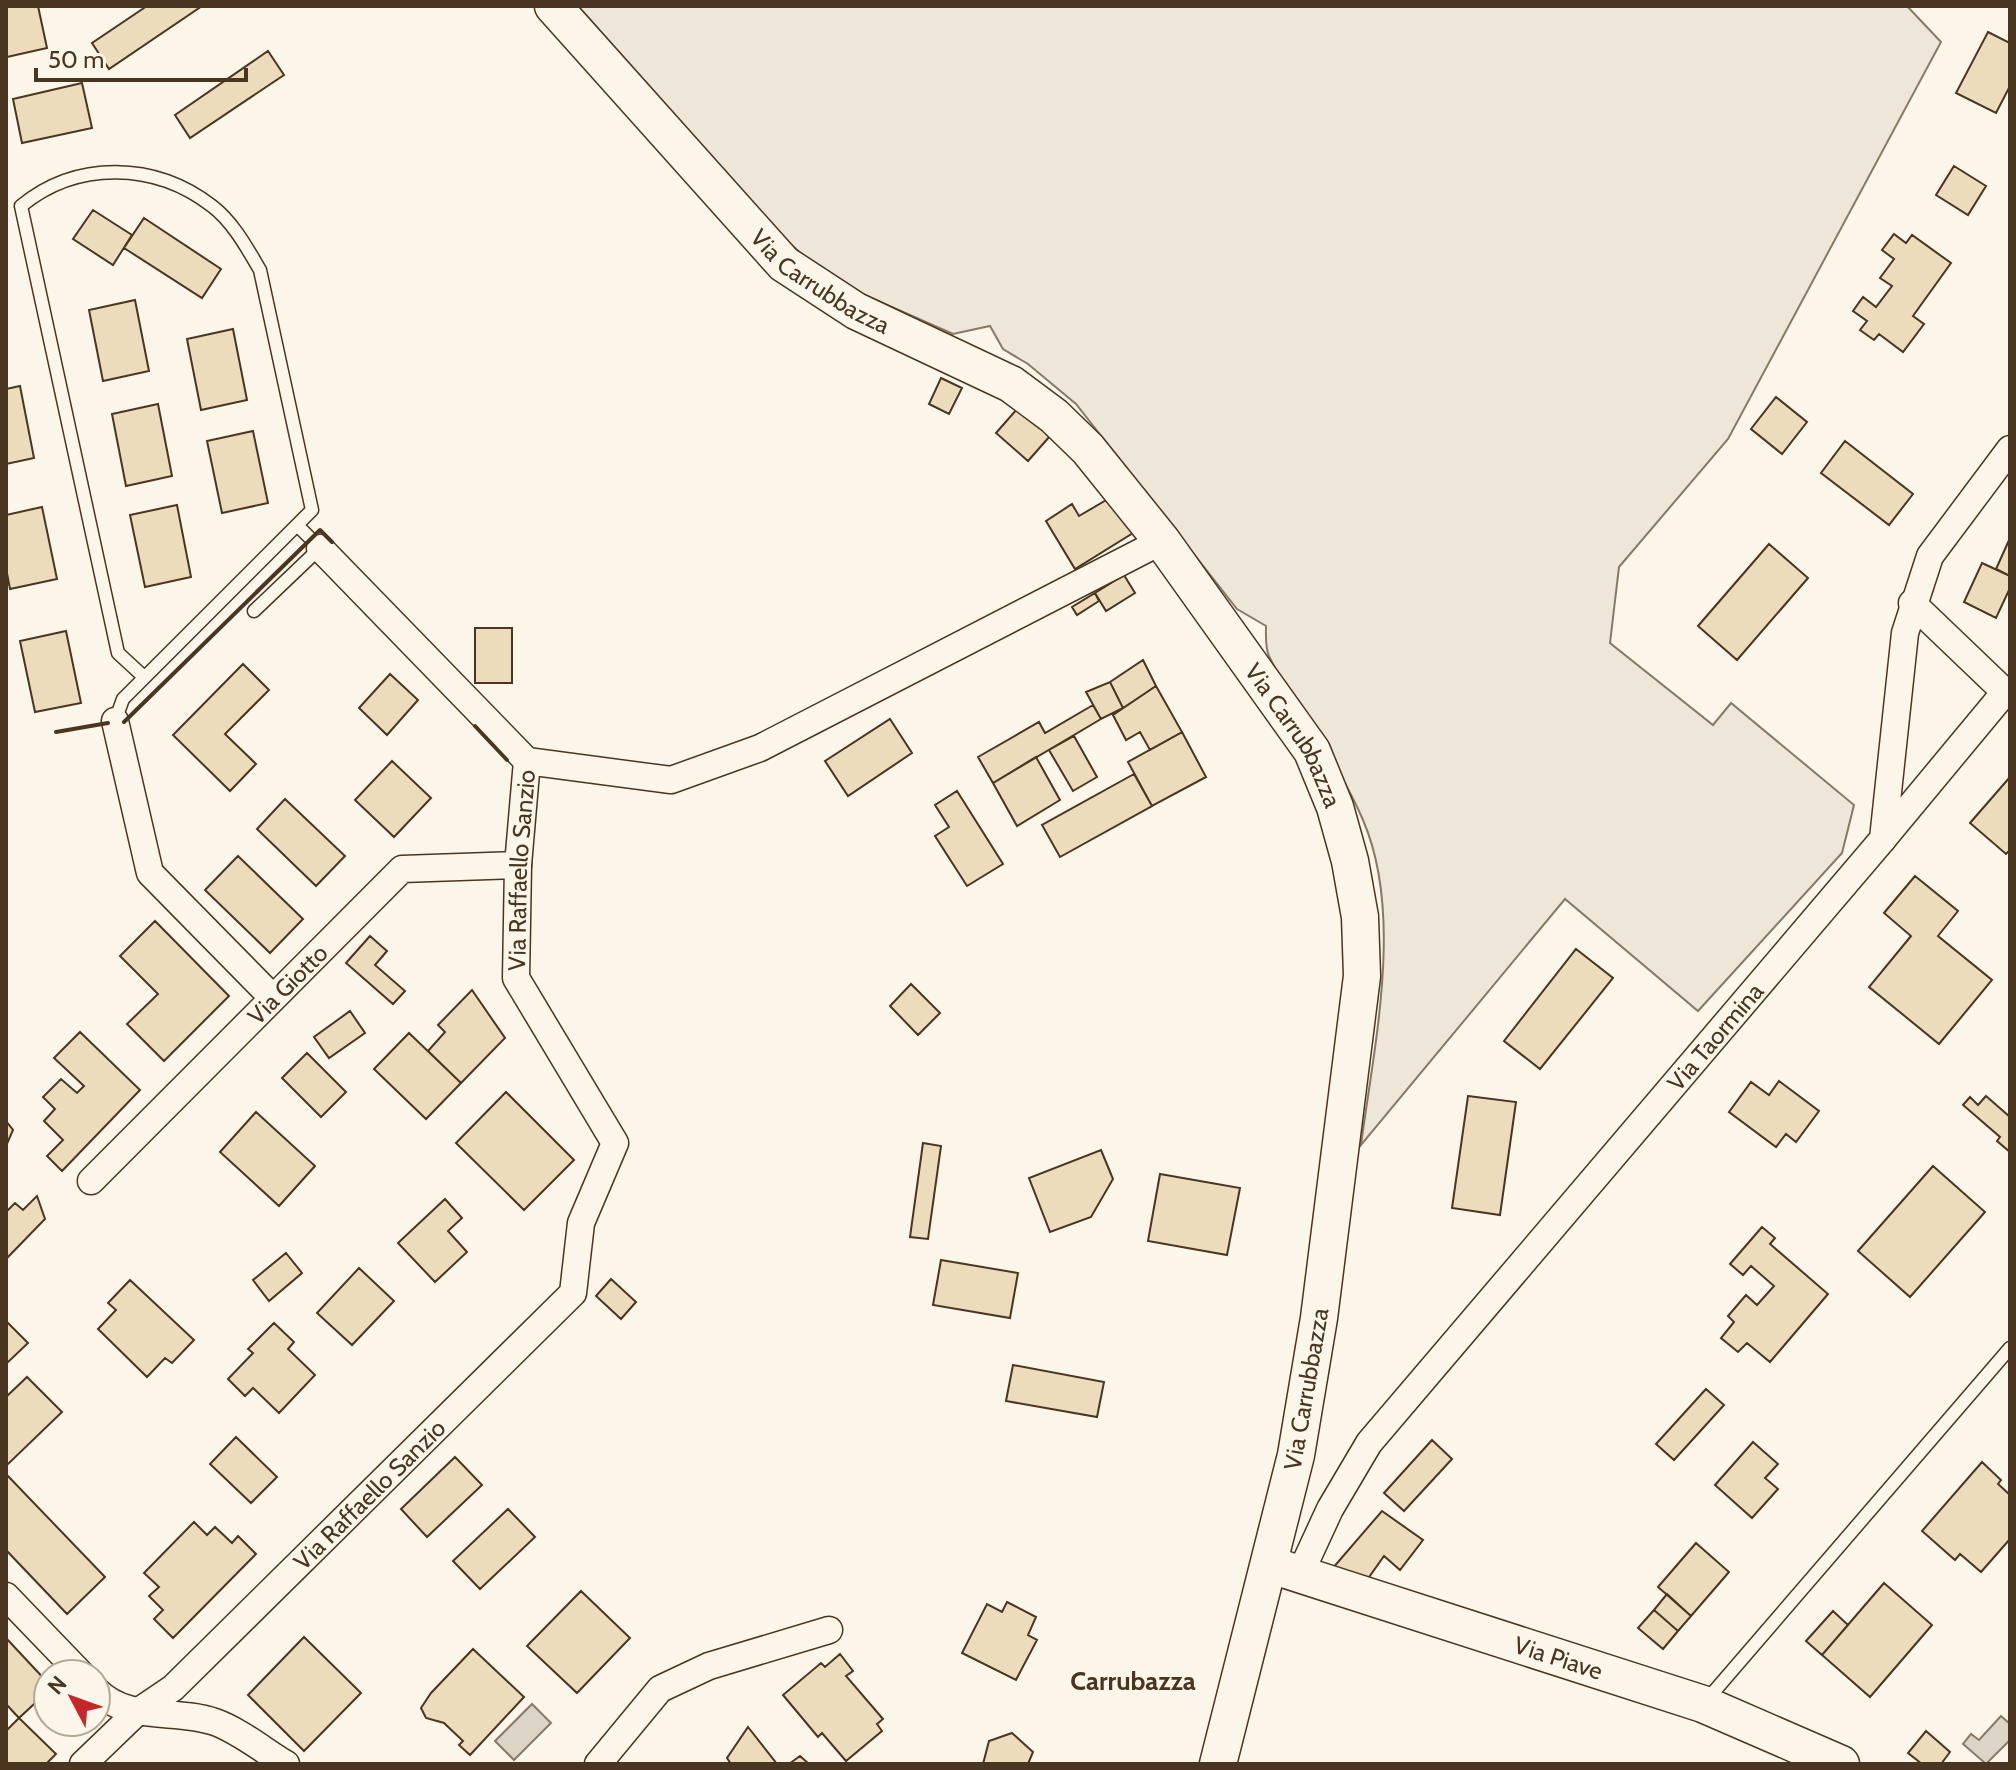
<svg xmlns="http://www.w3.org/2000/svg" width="2016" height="1770" viewBox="0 0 2016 1770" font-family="Cabin,sans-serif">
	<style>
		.green { fill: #ede6d9; stroke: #887966; stroke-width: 2 }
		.water { fill: #dcd4c6; stroke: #887966; stroke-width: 2 }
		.building { fill: #ecdcbc; stroke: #4a3520; stroke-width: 2 }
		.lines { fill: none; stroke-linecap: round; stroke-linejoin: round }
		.service-casing { stroke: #4a3520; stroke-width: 15 }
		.minor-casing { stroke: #4a3520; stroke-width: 29 }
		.secondary-casing { stroke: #4a3520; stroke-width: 39 }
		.service { stroke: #fbf6e9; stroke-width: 12 }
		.minor { stroke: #fbf6e9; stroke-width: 26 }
		.secondary { stroke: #fbf6e9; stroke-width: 36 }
		.wall { stroke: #4a3520; stroke-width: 4 }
		.labels { text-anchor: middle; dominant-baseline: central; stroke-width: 6; stroke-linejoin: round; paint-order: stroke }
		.street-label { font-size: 24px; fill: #4a3520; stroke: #fbf6e9 }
		.neighbourhood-label { font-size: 26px; font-weight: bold; fill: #4a3520; stroke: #fbf6e9 }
	</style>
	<rect width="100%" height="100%" fill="#fbf6e9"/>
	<path class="green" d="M 578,6 L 1907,6 L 1941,42 L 1728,439 L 1619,567 L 1610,643 L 1713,725 L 1731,703 L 1854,805 L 1842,853 L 1698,1011 L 1565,899 L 1361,1145 C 1374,1045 1404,915 1363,820 C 1338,761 1296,713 1269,656 C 1265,647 1266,635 1266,626 L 1237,609 L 1076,404 L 1028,364 L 1003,349 L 990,326 L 953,334 L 833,281 L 788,242 Z"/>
	<path class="water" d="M 532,1704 L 551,1723 L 514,1760 L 495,1741 Z
		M 2001,1716 L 2010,1724 L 2010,1740 L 1986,1764 L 1963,1744 L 1971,1734 L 1979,1740 Z"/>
	<path class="building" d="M 6,6 L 38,6 L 47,48 L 7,57 Z
		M 147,6 L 202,6 L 109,69 L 92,43 Z
		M 1988,32 L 2010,43 L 2010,86 L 1996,113 L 1956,93 Z
		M 268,51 L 284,75 L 190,138 L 175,115 Z
		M 82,83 L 92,128 L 22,143 L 13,99 Z
		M 1954,166 L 1986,186 L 1968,215 L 1936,195 Z
		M 93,210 L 132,235 L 113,265 L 73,239 Z
		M 144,218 L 221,269 L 202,298 L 124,248 Z
		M 1894,234 L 1906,243 L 1912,235 L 1951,263 L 1913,316 L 1924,324 L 1903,352 L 1879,334 L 1874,340 L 1860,330 L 1867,321 L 1853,311 L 1863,297 L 1876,307 L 1892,286 L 1880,278 L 1894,259 L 1882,250 Z
		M 135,300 L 149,371 L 103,381 L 89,310 Z
		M 233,329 L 247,400 L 201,410 L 187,339 Z
		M 941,378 L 962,388 L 949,414 L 929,404 Z
		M 20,386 L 34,458 L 6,464 L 6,389 Z
		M 1776,397 L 1807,422 L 1782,454 L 1751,429 Z
		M 158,404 L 172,476 L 126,486 L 112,414 Z
		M 1018,408 L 1050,436 L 1028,461 L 996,433 Z
		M 253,431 L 268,503 L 222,513 L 207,441 Z
		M 1845,441 L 1913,494 L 1889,525 L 1821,473 Z
		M 1108,499 L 1133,533 L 1075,569 L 1046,521 L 1072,504 L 1079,516 Z
		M 177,505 L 191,577 L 145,587 L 130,515 Z
		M 42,507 L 57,579 L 10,589 L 6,568 L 6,515 Z
		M 2010,538 L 2010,576 L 1996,569 Z
		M 1769,544 L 1808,578 L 1737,660 L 1698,626 Z
		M 1982,563 L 2010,576 L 2010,588 L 1996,618 L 1964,602 Z
		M 1124,575 L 1135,593 L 1106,611 L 1095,593 Z
		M 1095,593 L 1099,601 L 1077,615 L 1072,607 Z
		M 475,628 L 512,628 L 512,683 L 475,683 Z
		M 66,631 L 81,703 L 35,712 L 20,641 Z
		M 1143,660 L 1156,686 L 1123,708 L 1110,682 Z
		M 243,664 L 269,690 L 225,734 L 256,764 L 230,791 L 173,735 Z
		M 390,674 L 418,700 L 387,735 L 359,708 Z
		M 1110,682 L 1123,708 L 1101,719 L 1086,692 Z
		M 1156,686 L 1182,732 L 1150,750 L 1140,732 L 1126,740 L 1113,715 Z
		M 1093,705 L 1101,719 L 993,783 L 978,757 L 1039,722 L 1045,733 Z
		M 890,719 L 912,753 L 848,796 L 825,761 Z
		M 1182,732 L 1206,777 L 1152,806 L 1128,762 Z
		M 1074,736 L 1097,777 L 1073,791 L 1049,750 Z
		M 1036,757 L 1060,800 L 1017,826 L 993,783 Z
		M 392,761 L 431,798 L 394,837 L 355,800 Z
		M 1134,774 L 1152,806 L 1060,857 L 1042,825 Z
		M 2010,777 L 2010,850 L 2006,854 L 1970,823 Z
		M 957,791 L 1003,864 L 967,886 L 935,836 L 949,827 L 935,805 Z
		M 285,799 L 345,856 L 316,886 L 257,829 Z
		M 238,856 L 303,919 L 270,953 L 205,890 Z
		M 1915,876 L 1958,911 L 1938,936 L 1992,980 L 1939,1044 L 1869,987 L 1911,936 L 1884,913 Z
		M 155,921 L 229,996 L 164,1061 L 127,1024 L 158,994 L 120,956 Z
		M 370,936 L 387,951 L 375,965 L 405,991 L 393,1004 L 346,963 Z
		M 1576,949 L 1613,978 L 1540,1069 L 1504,1041 Z
		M 911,984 L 940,1013 L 918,1035 L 890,1006 Z
		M 472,990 L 505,1038 L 461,1083 L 428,1051 L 445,1032 L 438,1025 Z
		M 350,1011 L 365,1033 L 329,1058 L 314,1037 Z
		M 80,1032 L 140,1090 L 62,1171 L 47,1156 L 63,1140 L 44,1121 L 55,1109 L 43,1097 L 61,1079 L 77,1093 L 84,1086 L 54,1058 Z
		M 409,1033 L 461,1083 L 426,1119 L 374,1069 Z
		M 307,1053 L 346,1092 L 321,1117 L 282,1078 Z
		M 1779,1081 L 1819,1111 L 1796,1142 L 1786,1134 L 1776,1147 L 1729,1112 L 1751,1082 L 1769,1095 Z
		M 506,1092 L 574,1160 L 524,1210 L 456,1143 Z
		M 1468,1096 L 1516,1102 L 1500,1215 L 1452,1208 Z
		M 1986,1096 L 2010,1117 L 2010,1152 L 1997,1141 L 2000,1137 L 1963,1105 L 1970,1097 L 1978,1105 Z
		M 256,1112 L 315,1166 L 279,1206 L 220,1152 Z
		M 6,1121 L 13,1130 L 6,1146 Z
		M 923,1143 L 941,1146 L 928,1239 L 910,1237 Z
		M 1101,1150 L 1113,1179 L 1091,1217 L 1050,1232 L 1029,1178 Z
		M 1933,1166 L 1985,1212 L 1910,1297 L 1858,1251 Z
		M 1160,1174 L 1240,1188 L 1227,1255 L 1148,1241 Z
		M 37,1196 L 45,1219 L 7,1258 L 6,1212 L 15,1203 L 23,1210 Z
		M 445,1199 L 462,1218 L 448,1231 L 467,1252 L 435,1282 L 398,1243 Z
		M 1762,1227 L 1775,1238 L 1770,1244 L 1828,1294 L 1770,1362 L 1747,1343 L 1738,1352 L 1721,1338 L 1734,1322 L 1728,1316 L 1746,1295 L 1757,1305 L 1774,1286 L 1751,1266 L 1743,1275 L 1730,1264 Z
		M 286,1253 L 302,1273 L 269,1301 L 253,1280 Z
		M 941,1260 L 1018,1273 L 1010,1318 L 933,1305 Z
		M 359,1268 L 394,1301 L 352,1345 L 317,1313 Z
		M 611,1279 L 636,1302 L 621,1319 L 596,1296 Z
		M 130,1280 L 194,1340 L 172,1363 L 165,1358 L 147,1377 L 98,1329 L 116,1310 L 108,1303 Z
		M 6,1321 L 28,1343 L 6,1364 Z
		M 274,1323 L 294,1342 L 288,1349 L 315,1375 L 279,1413 L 253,1388 L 245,1396 L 228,1379 L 253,1353 L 248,1349 Z
		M 1013,1365 L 1104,1382 L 1097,1417 L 1006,1401 Z
		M 27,1377 L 62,1412 L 6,1466 L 6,1397 Z
		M 1706,1389 L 1724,1405 L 1674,1460 L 1656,1444 Z
		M 236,1437 L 277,1477 L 251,1503 L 210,1464 Z
		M 1432,1440 L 1452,1459 L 1404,1511 L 1384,1493 Z
		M 1753,1442 L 1778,1464 L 1765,1478 L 1778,1489 L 1752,1518 L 1715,1485 Z
		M 455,1457 L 482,1485 L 427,1537 L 401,1509 Z
		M 1982,1462 L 2001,1480 L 1998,1484 L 2010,1495 L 2010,1539 L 1981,1572 L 1960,1554 L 1955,1560 L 1922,1531 Z
		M 6,1474 L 105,1577 L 67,1614 L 6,1550 Z
		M 508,1509 L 535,1537 L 480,1589 L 453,1561 Z
		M 1382,1511 L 1423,1540 L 1400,1570 L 1384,1556 L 1367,1580 L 1332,1569 Z
		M 194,1522 L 207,1535 L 215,1527 L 232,1543 L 238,1536 L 256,1554 L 173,1638 L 154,1619 L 163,1610 L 149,1596 L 159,1587 L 144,1573 Z
		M 1696,1543 L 1729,1572 L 1691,1616 L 1658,1587 Z
		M 1884,1583 L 1932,1625 L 1870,1697 L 1822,1655 Z
		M 581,1591 L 630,1638 L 577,1693 L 527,1646 Z
		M 1667,1594 L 1691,1616 L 1678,1631 L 1654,1610 Z
		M 1007,1602 L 1036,1617 L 1028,1635 L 1037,1640 L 1016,1680 L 962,1653 L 987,1604 L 1002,1612 Z
		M 1654,1610 L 1678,1631 L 1663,1649 L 1638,1628 Z
		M 1833,1611 L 1848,1625 L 1822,1655 L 1806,1641 Z
		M 304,1637 L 361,1693 L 304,1751 L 248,1695 Z
		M 6,1638 L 48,1683 L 48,1691 L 19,1718 L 6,1704 Z
		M 473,1649 L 524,1697 L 470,1755 L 459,1745 L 463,1741 L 444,1723 L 426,1718 L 421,1708 L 431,1693 Z
		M 840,1654 L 853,1671 L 846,1676 L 883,1719 L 877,1724 L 882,1731 L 846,1761 L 822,1733 L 818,1737 L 783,1695 L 821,1663 L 825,1667 Z
		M 19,1718 L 56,1754 L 46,1764 L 6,1764 L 6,1731 Z
		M 748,1727 L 777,1764 L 731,1764 L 727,1758 Z
		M 1926,1731 L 1950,1752 L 1941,1764 L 1922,1764 L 1908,1753 Z
		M 1012,1733 L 1033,1752 L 1028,1764 L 983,1764 L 989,1741 Z
		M 800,1756 L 809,1764 L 789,1764 Z"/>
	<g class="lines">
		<defs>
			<path id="service" d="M 254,611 L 320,548 L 297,525
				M 115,721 L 123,699 L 312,510 L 260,270 C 247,248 233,222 212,206 C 155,162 77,160 21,206 L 118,653 L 144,677
				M 1705,1702 L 2010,1348"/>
			<g id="minor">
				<path d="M 320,548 L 527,761"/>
				<path d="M 115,721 L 150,873 L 273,998"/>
				<path d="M 1883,839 L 2005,692 L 1912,603"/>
				<path id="s1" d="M 91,1181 L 402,869 L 518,865"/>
				<path id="s2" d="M 1300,1574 L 1330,1509 L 1369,1443 L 1883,839 L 1905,633 L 1930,556 L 2010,449"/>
				<path d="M 6,1596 L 81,1674"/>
				<path d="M 96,1690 C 128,1723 175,1708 215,1722 C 240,1731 264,1751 286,1764"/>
				<path id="s3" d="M 83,1764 L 136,1713 L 173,1688 L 573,1293 L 581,1223 L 615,1143 L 516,978 L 518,865 L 527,761 L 671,780 L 760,748 L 1162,541"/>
				<path d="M 598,1764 L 660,1689 L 709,1666 L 829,1630"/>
			</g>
			<g id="secondary">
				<path id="s4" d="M 553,6 L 784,264 L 856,311 L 1011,384 L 1054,416 L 1088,449 L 1162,541 L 1312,751 L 1335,807 L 1350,861 L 1360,917 L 1362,976 L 1319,1318 L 1296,1455 L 1218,1764"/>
				<path id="s5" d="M 1271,1565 L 1703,1704 L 1841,1764"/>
			</g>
		</defs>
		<use href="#service" class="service-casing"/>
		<use href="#minor" class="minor-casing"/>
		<use href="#secondary" class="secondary-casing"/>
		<use href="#service" class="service"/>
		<use href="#minor" class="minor"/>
		<use href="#secondary" class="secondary"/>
		<path class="wall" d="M 124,722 L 320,530 L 332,542
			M 475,726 L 507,760
			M 56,732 L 108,723"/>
	</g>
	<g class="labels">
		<g class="street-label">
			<text stroke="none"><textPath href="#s4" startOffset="386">Via Carrubbazza</textPath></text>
			<text stroke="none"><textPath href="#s4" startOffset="1058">Via Carrubbazza</textPath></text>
			<text stroke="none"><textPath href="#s3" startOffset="1138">Via Raffaello Sanzio</textPath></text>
			<text stroke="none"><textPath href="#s1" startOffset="278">Via Giotto</textPath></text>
			<text stroke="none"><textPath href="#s2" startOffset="682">Via Taormina</textPath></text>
			<text transform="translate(1306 1389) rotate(-80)">Via Carrubbazza</text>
			<text stroke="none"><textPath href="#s3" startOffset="394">Via Raffaello Sanzio</textPath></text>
			<text stroke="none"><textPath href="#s5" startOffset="302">Via Piave</textPath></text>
		</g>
		<g class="neighbourhood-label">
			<text x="1133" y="1681">Carrubazza</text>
		</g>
	</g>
	<rect width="2016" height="1770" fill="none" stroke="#4a3520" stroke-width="16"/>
	<g transform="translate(72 1698) rotate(311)"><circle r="38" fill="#fbf6e9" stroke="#b4a999" stroke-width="2"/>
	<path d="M0-6L14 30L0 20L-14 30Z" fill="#c62828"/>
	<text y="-12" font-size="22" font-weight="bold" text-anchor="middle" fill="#4a3520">N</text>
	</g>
	<path d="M36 68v12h210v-12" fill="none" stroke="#4a3520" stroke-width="4"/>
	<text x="48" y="68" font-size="24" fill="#4a3520" stroke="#fbf6e9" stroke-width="6" paint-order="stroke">50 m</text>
</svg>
